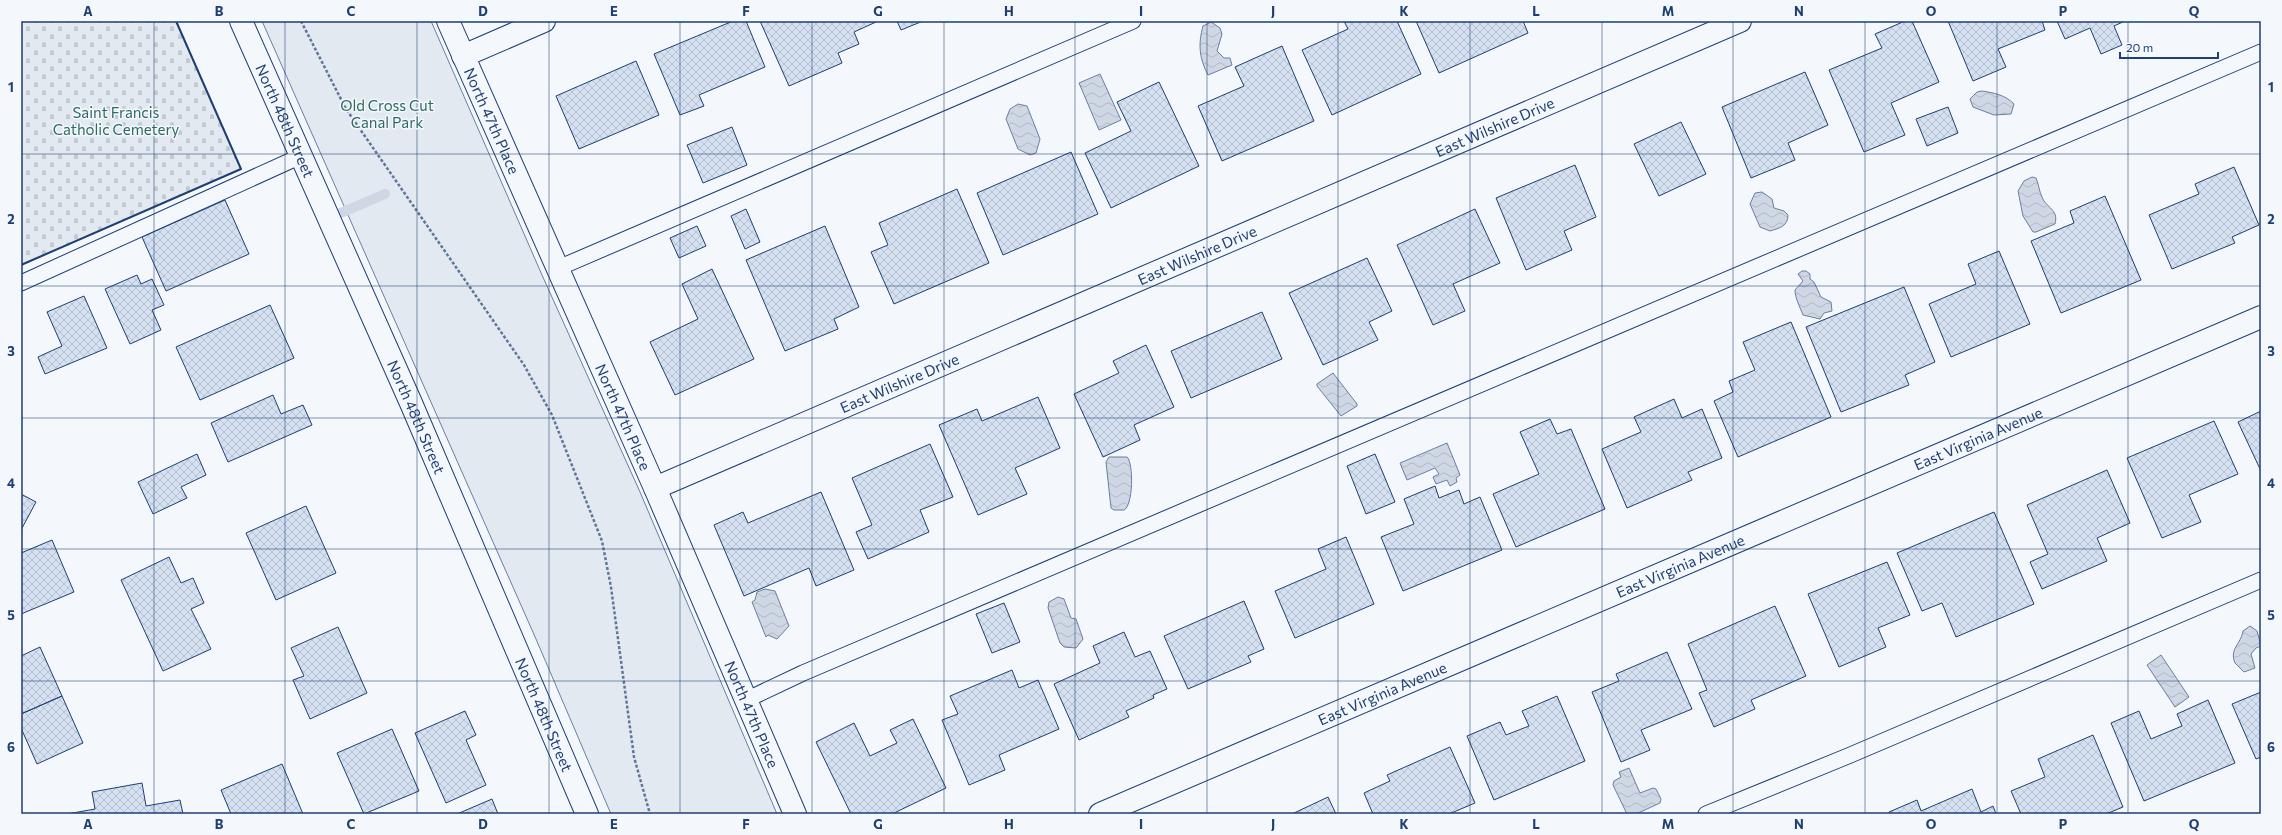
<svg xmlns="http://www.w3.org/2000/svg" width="2282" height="835" viewBox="0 0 2282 835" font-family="Commissioner,sans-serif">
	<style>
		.green { fill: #e3e9f0; stroke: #687fa3 }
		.cemetery { fill: url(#cemetery-stones); stroke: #687fa3 }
		.water { fill: url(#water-waves); stroke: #687fa3 }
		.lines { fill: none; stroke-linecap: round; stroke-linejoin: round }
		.stream { stroke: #cfd7e4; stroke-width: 10 }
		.building { fill: url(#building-cross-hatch); stroke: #1d3f73 }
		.lane-casing { stroke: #1d3f73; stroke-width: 17 }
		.street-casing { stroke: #1d3f73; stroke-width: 24 }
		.secondary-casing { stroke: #1d3f73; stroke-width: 24 }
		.path { stroke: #5e769c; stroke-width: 2.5; stroke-dasharray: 3 2; stroke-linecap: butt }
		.lane { stroke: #f4f7fb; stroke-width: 15 }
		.street { stroke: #f4f7fb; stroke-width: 22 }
		.secondary { stroke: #f4f7fb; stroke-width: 22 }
		.wall { stroke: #1d3f73; stroke-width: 2 }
		.grid { fill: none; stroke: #1d3f73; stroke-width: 1; stroke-opacity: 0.55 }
		.labels { text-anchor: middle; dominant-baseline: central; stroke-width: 3; stroke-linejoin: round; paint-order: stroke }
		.park-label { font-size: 15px; fill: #2c6c60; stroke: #f4f7fb }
		.street-label { font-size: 15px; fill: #1d3f73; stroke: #f4f7fb }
		.neatline { fill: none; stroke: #1d3f73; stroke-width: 1.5 }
		.grid-label { font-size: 13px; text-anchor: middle; font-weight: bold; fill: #1d3f73 }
	</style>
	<defs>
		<pattern id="cemetery-stones" width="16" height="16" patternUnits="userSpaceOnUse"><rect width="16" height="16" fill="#e3e9f0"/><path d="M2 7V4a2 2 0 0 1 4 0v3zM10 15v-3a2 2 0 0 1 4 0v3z" fill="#c2c9d1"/></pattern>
		<pattern id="water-waves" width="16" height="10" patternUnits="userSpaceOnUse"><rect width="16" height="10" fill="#cfd7e4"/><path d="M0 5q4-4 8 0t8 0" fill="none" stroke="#b1bac7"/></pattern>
		<pattern id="building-cross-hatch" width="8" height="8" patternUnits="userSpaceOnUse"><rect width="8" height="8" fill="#d5e0f0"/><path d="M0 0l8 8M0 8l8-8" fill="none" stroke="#b6c1d1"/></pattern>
	</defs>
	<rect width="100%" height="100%" fill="#f4f7fb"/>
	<path class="green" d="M 262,21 L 431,21 L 542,275 L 640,492 L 777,814 L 611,814 L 536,639 Z"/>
	<path class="cemetery" d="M 21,21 L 176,21 L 241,169 L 21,265 Z"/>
	<path class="water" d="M 1211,22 L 1220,28 L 1222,34 L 1217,51 L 1224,58 L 1230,58 L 1232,65 L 1208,75 C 1199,58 1198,44 1203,26 Z
		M 1100,74 L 1121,120 L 1099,130 L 1079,83 Z
		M 1982,91 C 1995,93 2005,95 2014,104 L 2011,114 L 1994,115 L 1973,107 L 1970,99 L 1977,92 Z
		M 1018,104 L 1027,106 L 1040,139 L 1036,153 L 1030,155 L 1018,149 L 1006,119 L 1010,109 Z
		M 2032,177 L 2036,178 C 2039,185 2039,191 2042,197 C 2046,208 2059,209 2055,224 L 2036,232 L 2033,232 L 2023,216 L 2018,191 L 2024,181 Z
		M 1762,192 L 1772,199 L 1774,208 L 1784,211 L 1788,215 C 1788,226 1780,228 1770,231 L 1760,227 L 1750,204 L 1755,193 Z
		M 1802,271 L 1806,271 L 1810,274 L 1810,279 L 1814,282 L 1821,297 L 1831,302 L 1832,311 L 1824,313 L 1820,319 L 1803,315 C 1800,307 1795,298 1795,290 L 1803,281 L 1798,274 Z
		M 1333,373 L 1357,404 L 1357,406 L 1341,416 L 1317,386 L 1317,384 Z
		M 1447,443 L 1460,475 L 1456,478 L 1457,482 L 1450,486 L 1447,480 L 1436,484 L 1433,477 L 1439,474 L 1435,468 L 1407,480 L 1400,463 Z
		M 1109,457 L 1127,457 C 1134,464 1133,506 1124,510 L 1114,510 L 1111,508 L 1106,462 Z
		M 765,589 L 775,591 L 789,626 L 777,639 L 768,635 L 766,637 L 752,602 L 755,600 L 757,592 Z
		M 1058,597 L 1064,599 L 1071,618 L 1076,619 L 1083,639 L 1076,648 L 1064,647 L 1060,643 L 1048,608 L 1049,602 Z
		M 2250,626 L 2257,631 L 2261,646 L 2256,648 L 2251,654 L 2255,668 L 2244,672 L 2235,663 C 2229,649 2241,644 2243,631 Z
		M 2161,655 L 2189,697 L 2175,707 L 2147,665 Z
		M 1629,768 L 1640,793 L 1653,788 L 1656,789 L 1661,799 L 1660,803 L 1636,814 L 1627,814 L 1613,785 L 1614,781 L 1621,777 L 1619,772 Z"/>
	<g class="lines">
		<path class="stream" d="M 329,218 L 385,194"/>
	</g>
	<path class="building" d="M 733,21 L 746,21 L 765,67 L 699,95 L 704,106 L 680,115 L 654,54 Z
		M 760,21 L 876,21 L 876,22 L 854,32 L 859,44 L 838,53 L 842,63 L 789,86 Z
		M 897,21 L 923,21 L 901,30 Z
		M 1344,21 L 1397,21 L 1421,74 L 1332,115 L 1302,50 L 1348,29 Z
		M 1416,21 L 1523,21 L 1528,33 L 1439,73 Z
		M 1905,21 L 1912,21 L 1939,82 L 1891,103 L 1905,135 L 1864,152 L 1829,70 L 1882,48 L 1875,34 Z
		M 1948,21 L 2042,21 L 2045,30 L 1998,49 L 2006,67 L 1973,81 Z
		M 2057,21 L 2125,21 L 2114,26 L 2122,45 L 2101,54 L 2090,28 L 2065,39 Z
		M 1282,46 L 1314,121 L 1222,161 L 1198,106 L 1244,86 L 1235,67 Z
		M 636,61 L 659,115 L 579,149 L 556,96 Z
		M 1805,72 L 1828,125 L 1788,143 L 1795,160 L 1751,178 L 1722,107 Z
		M 1159,82 L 1199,166 L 1111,208 L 1085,153 L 1131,131 L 1117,102 Z
		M 1948,107 L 1958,133 L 1927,146 L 1916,119 Z
		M 1681,122 L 1706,174 L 1659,196 L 1634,144 Z
		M 732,127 L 747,165 L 703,183 L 687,145 Z
		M 1071,152 L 1098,214 L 1003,255 L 977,193 Z
		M 1575,165 L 1596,217 L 1564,231 L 1572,250 L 1526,270 L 1496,198 Z
		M 2234,167 L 2259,225 L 2232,237 L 2235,243 L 2172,269 L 2149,215 L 2199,194 L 2195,184 Z
		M 957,189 L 989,263 L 894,304 L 871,252 L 888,245 L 879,223 Z
		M 2105,196 L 2141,280 L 2061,313 L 2031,241 L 2074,223 L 2070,211 Z
		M 225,200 L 249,254 L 166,291 L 142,237 Z
		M 746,209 L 760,242 L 745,249 L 731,216 Z
		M 1475,209 L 1500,263 L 1453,284 L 1465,311 L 1433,325 L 1397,245 Z
		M 697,226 L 706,246 L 679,258 L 670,238 Z
		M 825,226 L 859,307 L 834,319 L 838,329 L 785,351 L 746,260 Z
		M 1999,251 L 2030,324 L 1951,357 L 1929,304 L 1976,284 L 1968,264 Z
		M 1367,258 L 1392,311 L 1369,322 L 1378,340 L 1323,365 L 1289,293 Z
		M 712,269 L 754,359 L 675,395 L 650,342 L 698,319 L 682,284 Z
		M 137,275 L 141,284 L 152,279 L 164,305 L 152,310 L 161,330 L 130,344 L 105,289 Z
		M 1904,287 L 1935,362 L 1905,375 L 1909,385 L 1841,412 L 1806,327 Z
		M 84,296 L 107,348 L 45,374 L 38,357 L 62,346 L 47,312 Z
		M 270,305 L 294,358 L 200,400 L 176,347 Z
		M 1262,312 L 1282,359 L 1191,398 L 1171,351 Z
		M 1791,322 L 1831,417 L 1738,457 L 1714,401 L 1733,392 L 1729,381 L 1755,370 L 1743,342 Z
		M 1146,345 L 1174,407 L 1134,425 L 1140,440 L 1103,457 L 1074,394 L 1119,373 L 1113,361 Z
		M 273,395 L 281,414 L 303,405 L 312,425 L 228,462 L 211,423 Z
		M 1038,397 L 1060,448 L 1015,468 L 1027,494 L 978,515 L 939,425 L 977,409 L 982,421 Z
		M 1674,399 L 1682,418 L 1702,409 L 1722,458 L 1688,472 L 1692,480 L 1627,508 L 1602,449 L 1641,432 L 1634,417 Z
		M 2261,411 L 2261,471 L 2238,422 Z
		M 1550,419 L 1557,434 L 1571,429 L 1605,509 L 1516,547 L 1493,494 L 1539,474 L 1520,432 Z
		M 2214,421 L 2238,474 L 2189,495 L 2201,522 L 2162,538 L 2127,458 Z
		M 930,444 L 953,497 L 920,510 L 929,532 L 868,559 L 856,532 L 872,525 L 852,478 Z
		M 197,454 L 206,475 L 181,487 L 187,498 L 153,514 L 138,482 Z
		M 1375,454 L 1395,502 L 1366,514 L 1347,466 Z
		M 2107,470 L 2130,523 L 2097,538 L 2107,561 L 2042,589 L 2030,562 L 2048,554 L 2027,505 Z
		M 1435,486 L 1439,498 L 1459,490 L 1464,504 L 1480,497 L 1502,550 L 1403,591 L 1381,537 L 1414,524 L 1404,499 Z
		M 821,492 L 854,570 L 816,586 L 809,568 L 744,596 L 714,525 L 743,512 L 748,523 Z
		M 21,494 L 36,502 L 21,530 Z
		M 306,506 L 336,573 L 276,600 L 246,533 Z
		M 1994,512 L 2034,604 L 1956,637 L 1942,603 L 1922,611 L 1897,553 Z
		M 1346,537 L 1374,604 L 1295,638 L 1275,591 L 1326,569 L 1318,549 Z
		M 52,540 L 74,592 L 21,614 L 21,553 Z
		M 169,557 L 181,583 L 193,578 L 204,603 L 191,609 L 211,649 L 163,671 L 121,580 Z
		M 1887,562 L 1910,615 L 1878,628 L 1886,647 L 1839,667 L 1808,594 Z
		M 1244,601 L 1264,649 L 1248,656 L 1251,662 L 1188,689 L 1164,636 Z
		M 1004,603 L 1020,642 L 992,653 L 976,614 Z
		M 1775,606 L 1806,676 L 1751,700 L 1755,709 L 1714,727 L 1699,693 L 1707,690 L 1688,644 Z
		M 338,627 L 367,693 L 310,719 L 293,680 L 304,676 L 291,648 Z
		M 1124,632 L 1135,657 L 1150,651 L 1167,689 L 1153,695 L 1154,698 L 1126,711 L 1129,717 L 1079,740 L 1054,684 L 1100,663 L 1093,646 Z
		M 40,647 L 62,696 L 21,714 L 21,656 Z
		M 1667,652 L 1692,709 L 1641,730 L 1650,750 L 1621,762 L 1592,692 L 1619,681 L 1616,674 Z
		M 1012,670 L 1019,688 L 1038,680 L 1059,729 L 999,755 L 1005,770 L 969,785 L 942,720 L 958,714 L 950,696 Z
		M 2261,692 L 2261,757 L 2256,759 L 2232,704 Z
		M 62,696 L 83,743 L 37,764 L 21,728 L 21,714 Z
		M 1557,696 L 1585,761 L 1494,800 L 1467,736 L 1500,722 L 1506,735 L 1529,726 L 1522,711 Z
		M 2208,700 L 2235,763 L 2144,801 L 2111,723 L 2139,711 L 2151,739 L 2182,726 L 2177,714 Z
		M 465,711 L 476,735 L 466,740 L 486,785 L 446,803 L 415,733 Z
		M 913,719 L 946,788 L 892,814 L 851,814 L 816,742 L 854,723 L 870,756 L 897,743 L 890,730 Z
		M 392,729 L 419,791 L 364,814 L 337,753 Z
		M 2093,735 L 2123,807 L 2106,814 L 2021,814 L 2011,791 L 2045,777 L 2038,759 Z
		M 1450,747 L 1475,803 L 1449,814 L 1373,814 L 1364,793 L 1390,781 L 1387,775 Z
		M 282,764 L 303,814 L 231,814 L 221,790 Z
		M 142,783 L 146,806 L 180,800 L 183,814 L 67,814 L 95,809 L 92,792 Z
		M 1972,789 L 1981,812 L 1993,806 L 1996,814 L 1890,814 L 1889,812 L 1917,800 L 1921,811 Z
		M 1328,797 L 1336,814 L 1292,814 Z
		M 492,799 L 498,814 L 457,814 Z"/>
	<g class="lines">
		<defs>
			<path id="lane" d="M 556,269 L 1133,21
				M 21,283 L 301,156
				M 746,700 L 803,673 L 2261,52
				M 1706,814 L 1848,756 L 2261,580"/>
			<g id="street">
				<path id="s1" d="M 448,21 L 655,488 L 795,814"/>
				<path d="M 463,56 L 544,21"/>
				<path id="s2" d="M 655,488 L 1740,21"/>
				<path id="s3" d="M 1100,814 L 2261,317"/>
			</g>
			<g id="secondary">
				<path id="s4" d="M 241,21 L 411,403 L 587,814"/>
			</g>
		</defs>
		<use href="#lane" class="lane-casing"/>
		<use href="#street" class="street-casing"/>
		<use href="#secondary" class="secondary-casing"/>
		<path class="path" d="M 301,21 L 346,109 L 524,365 L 552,415 L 602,541 L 611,587 L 634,757 L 650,814"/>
		<use href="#lane" class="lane"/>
		<use href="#street" class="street"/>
		<use href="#secondary" class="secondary"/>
		<path class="wall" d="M 21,265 L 241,169 L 176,21"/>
	</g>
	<path class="grid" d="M 154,21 L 154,814M 285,21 L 285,814M 417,21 L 417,814M 549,21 L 549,814M 680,21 L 680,814M 812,21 L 812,814M 944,21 L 944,814M 1075,21 L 1075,814M 1207,21 L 1207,814M 1338,21 L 1338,814M 1470,21 L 1470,814M 1602,21 L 1602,814M 1733,21 L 1733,814M 1865,21 L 1865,814M 1997,21 L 1997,814M 2128,21 L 2128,814M 21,154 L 2261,154M 21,286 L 2261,286M 21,418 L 2261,418M 21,549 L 2261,549M 21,681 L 2261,681"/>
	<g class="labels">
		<g class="park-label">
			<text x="387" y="105">Old Cross Cut<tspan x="387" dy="17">Canal Park</tspan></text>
			<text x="116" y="112">Saint Francis<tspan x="116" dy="17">Catholic Cemetery</tspan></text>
		</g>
		<g class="street-label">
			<text stroke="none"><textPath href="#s4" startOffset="109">North 48th Street</textPath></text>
			<text stroke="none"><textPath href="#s1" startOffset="109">North 47th Place</textPath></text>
			<text stroke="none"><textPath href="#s2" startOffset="914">East Wilshire Drive</textPath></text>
			<text stroke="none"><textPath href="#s2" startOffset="590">East Wilshire Drive</textPath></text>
			<text stroke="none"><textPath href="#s2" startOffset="266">East Wilshire Drive</textPath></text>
			<text stroke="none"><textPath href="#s4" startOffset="433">North 48th Street</textPath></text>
			<text stroke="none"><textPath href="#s1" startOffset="433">North 47th Place</textPath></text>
			<text stroke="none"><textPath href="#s3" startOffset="955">East Virginia Avenue</textPath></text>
			<text stroke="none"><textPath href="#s3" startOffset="631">East Virginia Avenue</textPath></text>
			<text stroke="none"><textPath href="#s3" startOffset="307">East Virginia Avenue</textPath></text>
			<text stroke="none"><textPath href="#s4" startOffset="757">North 48th Street</textPath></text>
			<text stroke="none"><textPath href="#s1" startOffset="757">North 47th Place</textPath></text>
		</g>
	</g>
	<rect width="2282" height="835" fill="none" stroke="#f4f7fb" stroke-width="44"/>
	<path d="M2120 52v6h98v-6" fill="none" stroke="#1d3f73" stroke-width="2"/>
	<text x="2126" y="52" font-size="12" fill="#1d3f73" stroke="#f4f7fb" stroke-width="3" paint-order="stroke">20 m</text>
	<rect x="22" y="22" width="2238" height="791" class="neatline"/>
	<g class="grid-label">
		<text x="88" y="16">A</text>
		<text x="219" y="16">B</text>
		<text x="351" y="16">C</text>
		<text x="483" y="16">D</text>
		<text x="614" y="16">E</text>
		<text x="746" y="16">F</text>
		<text x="878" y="16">G</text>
		<text x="1009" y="16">H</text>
		<text x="1141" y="16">I</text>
		<text x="1273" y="16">J</text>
		<text x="1404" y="16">K</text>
		<text x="1536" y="16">L</text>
		<text x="1668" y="16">M</text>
		<text x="1799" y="16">N</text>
		<text x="1931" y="16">O</text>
		<text x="2063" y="16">P</text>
		<text x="2194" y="16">Q</text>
		<text x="11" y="92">1</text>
		<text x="2271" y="92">1</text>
		<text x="11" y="224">2</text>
		<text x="2271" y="224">2</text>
		<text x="11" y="356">3</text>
		<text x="2271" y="356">3</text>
		<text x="11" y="488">4</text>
		<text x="2271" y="488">4</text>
		<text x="11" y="620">5</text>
		<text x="2271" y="620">5</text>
		<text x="11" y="752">6</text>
		<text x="2271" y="752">6</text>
		<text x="88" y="829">A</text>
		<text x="219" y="829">B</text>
		<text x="351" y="829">C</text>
		<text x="483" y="829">D</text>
		<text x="614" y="829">E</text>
		<text x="746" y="829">F</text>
		<text x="878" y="829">G</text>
		<text x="1009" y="829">H</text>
		<text x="1141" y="829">I</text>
		<text x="1273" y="829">J</text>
		<text x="1404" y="829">K</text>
		<text x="1536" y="829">L</text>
		<text x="1668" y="829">M</text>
		<text x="1799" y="829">N</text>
		<text x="1931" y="829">O</text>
		<text x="2063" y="829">P</text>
		<text x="2194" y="829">Q</text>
	</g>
</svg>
